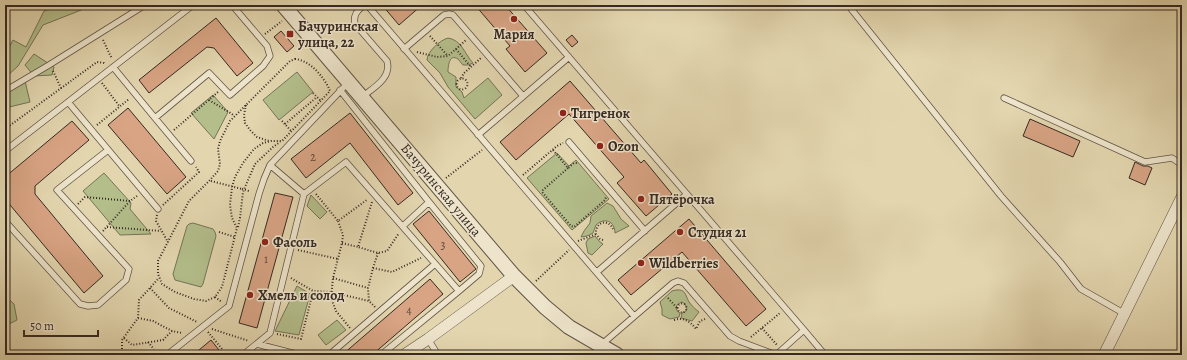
<svg xmlns="http://www.w3.org/2000/svg" width="1187" height="360" viewBox="0 0 1187 360" font-family="Alegreya,serif">
	<style>
		.green { fill: #b3be8b; stroke: #747457 }
		.building { fill: #d8a484; stroke: #352923 }
		.lines { fill: none; stroke-linecap: round; stroke-linejoin: round }
		.service-casing { stroke: #605446; stroke-width: 7 }
		.minor-casing { stroke: #605446; stroke-width: 12 }
		.tertiary-casing { stroke: #605446; stroke-width: 16 }
		.path { stroke: #352923; stroke-width: 2; stroke-dasharray: 1 2; stroke-linecap: butt }
		.service { stroke: #ede4cb; stroke-width: 5.5 }
		.minor { stroke: #ede4cb; stroke-width: 11 }
		.tertiary { stroke: #ede4cb; stroke-width: 14 }
		.path-bridge { stroke: #352923; stroke-width: 2; stroke-dasharray: 1 2; stroke-linecap: butt }
		.poi-dot { fill: #8f2418; stroke: #ede4cb; stroke-width: 1.5 }
		.labels { text-anchor: middle; dominant-baseline: central; stroke-width: 3; stroke-linejoin: round; paint-order: stroke }
		.number-label { font-size: 12px; fill: #5e483b }
		.poi-label { font-size: 14px; font-weight: bold; fill: #352923; stroke: #ede4cb; text-anchor: start }
		.street-label { font-size: 14px; fill: #352923; stroke: #ede4cb }
	</style>
	<rect width="100%" height="100%" fill="#e3d6af"/>
	<filter id="stains"><feTurbulence type="fractalNoise" baseFrequency=".005" numOctaves="4"/><feColorMatrix values="0 0 0 0 .2 0 0 0 0 .09 0 0 0 0 .02 0 0 0 .5 -.17"/></filter>
	<radialGradient id="worn" r=".72"><stop offset=".6" stop-color="#630" stop-opacity="0"/><stop offset="1" stop-color="#630" stop-opacity=".3"/></radialGradient>
	<path class="green" d="M 55,5 L 94,5 L 43,25 L 18,66 L 5,78 L 5,55 L 13,40 L 26,47 L 44,11 L 53,8 Z
		M 448,38 C 462,40 465,55 473,63 L 468,65 L 463,65 C 461,63 460,61 458,59 C 449,53 448,67 448,72 L 456,77 L 456,87 L 462,92 L 464,98 L 488,78 L 502,95 L 475,119 L 448,87 L 440,73 L 427,60 C 427,52 440,40 448,38 Z
		M 34,54 L 54,67 L 52,75 L 34,76 L 25,65 Z
		M 297,72 L 313,92 L 279,120 L 263,100 Z
		M 25,81 L 30,102 L 5,108 L 5,88 Z
		M 213,95 L 228,112 L 214,139 L 191,113 Z
		M 557,153 L 569,166 L 576,160 L 609,199 L 572,230 L 527,178 Z
		M 104,173 L 131,203 L 130,209 L 151,234 L 120,235 L 83,191 Z
		M 311,195 L 327,212 L 320,219 L 307,206 Z
		M 607,203 L 613,206 L 621,219 L 629,226 L 615,233 C 615,221 604,217 596,225 L 593,233 L 587,236 L 581,237 L 584,231 L 590,223 L 591,216 Z
		M 193,223 L 213,229 L 215,232 L 216,236 L 203,284 L 201,287 L 175,280 L 173,274 L 187,226 L 189,224 Z
		M 595,236 L 599,241 L 603,244 L 592,255 L 588,253 L 586,243 L 588,239 Z
		M 297,286 L 310,294 L 299,335 L 275,331 Z
		M 676,290 C 686,289 685,295 689,302 C 692,306 695,309 699,312 L 692,321 L 681,318 L 682,313 L 685,312 L 687,309 L 685,304 L 682,302 L 678,304 C 675,307 676,311 680,313 L 679,317 L 670,319 L 662,315 L 662,309 L 660,302 L 672,291 Z
		M 5,296 L 14,304 L 17,320 L 5,326 Z
		M 337,320 L 346,330 L 326,345 L 318,335 Z"/>
	<path class="building" d="M 382,5 L 422,5 L 399,25 Z
		M 475,5 L 505,5 L 547,53 L 525,72 L 506,49 L 510,46 Z
		M 216,18 L 253,63 L 237,76 L 214,48 L 207,47 L 149,93 L 139,80 Z
		M 281,31 L 294,46 L 287,52 L 274,37 Z
		M 572,35 L 578,42 L 572,47 L 566,40 Z
		M 570,81 L 641,163 L 644,160 L 672,194 L 646,216 L 617,183 L 624,177 L 569,114 L 516,160 L 500,142 Z
		M 128,108 L 186,177 L 167,194 L 108,125 Z
		M 350,113 L 413,193 L 398,205 L 350,143 L 306,178 L 291,159 Z
		M 1030,119 L 1080,141 L 1073,157 L 1023,136 Z
		M 72,121 L 89,140 L 35,186 L 35,194 L 103,276 L 84,293 L 5,199 L 5,177 Z
		M 1135,162 L 1143,166 L 1148,166 L 1152,168 L 1145,185 L 1129,178 Z
		M 275,193 L 293,197 L 257,328 L 239,323 Z
		M 429,211 L 476,269 L 460,282 L 413,224 Z
		M 689,219 L 766,309 L 746,326 L 682,252 L 631,295 L 618,280 Z
		M 430,279 L 443,294 L 416,317 L 372,355 L 342,355 Z
		M 211,340 L 223,355 L 193,355 Z"/>
	<g class="lines">
		<defs>
			<path id="service" d="M 367,5 L 634,316
				M 524,5 L 804,330 L 776,355
				M 848,5 L 1001,196 L 1060,262 L 1081,289 L 1125,314
				M 404,49 L 444,15 L 449,14 L 453,15 L 523,96
				M 113,67 L 155,118 L 209,73 L 230,95 L 263,66 L 270,56 L 267,46 L 232,5
				M 340,90 L 429,202 L 481,266 L 479,274 L 459,291 L 381,355
				M 5,91 L 49,65 L 145,5
				M 362,97 C 373,88 392,78 387,61 L 355,24 C 353,15 357,11 364,5
				M 1004,98 L 1145,162 L 1172,158 L 1182,165
				M 68,102 L 158,209
				M 155,118 L 191,161
				M 478,135 L 569,57
				M 569,142 L 645,231
				M 5,151 L 193,5
				M 304,194 L 346,162 L 459,291
				M 5,221 L 80,304 L 88,306 L 98,305 L 126,280 L 129,269 L 57,190 L 108,150
				M 403,226 L 429,202
				M 597,272 L 687,194
				M 804,330 L 825,355
				M 428,339 L 438,355
				M 257,344 L 300,355
				M 601,345 L 673,283 L 678,281 L 684,283 L 730,336 L 739,341 L 771,353 L 770,355
				M 167,355 L 229,306 L 259,194 L 264,179 L 270,165 L 343,88
				M 243,355 L 270,333 L 304,194 L 270,165
				M 329,355 L 435,264"/>
			<path id="minor" d="M 404,355 L 428,339 L 514,276
				M 1104,355 L 1182,197"/>
			<path id="tertiary" d="M 283,5 L 514,276 L 545,307 L 569,327 L 617,355"/>
		</defs>
		<use href="#service" class="service-casing"/>
		<use href="#minor" class="minor-casing"/>
		<use href="#tertiary" class="tertiary-casing"/>
		<path class="path" d="M 1176,5 L 1182,9
			M 265,34 L 282,21
			M 430,36 L 447,55
			M 103,40 L 112,59
			M 456,49 L 471,67
			M 417,52 L 437,57 L 448,56 L 466,40
			M 295,59 C 310,60 325,78 330,91 L 282,141 L 271,141 L 263,143 L 254,149 L 243,163 L 235,177 L 232,187 L 230,205 L 232,218 L 237,228 L 222,287 L 215,297 L 206,301 L 194,299 L 175,292 L 162,284 L 158,274 L 158,261 L 189,201 L 210,180 L 218,171 L 220,164 L 218,149 L 220,141 L 230,121 L 290,61 Z
			M 53,71 L 61,88
			M 461,78 L 464,73 L 481,58
			M456.5 84a5.5 5.5 0 1 1 11 0a5.5 5.5 0 1 1-11 0Z
			M 102,83 L 120,107
			M 313,93 L 321,101
			M 209,100 L 232,114 L 234,116
			M 246,105 L 244,115 L 245,123 L 250,130 L 257,137 L 269,141
			M 5,121 L 9,126
			M 282,121 L 292,132
			M 285,124 L 317,97
			M 97,125 L 129,99
			M 5,129 L 97,62 L 104,63 L 105,64
			M 174,130 L 218,92
			M 553,150 L 568,168 L 574,163 L 577,163
			M 568,168 L 543,190 L 542,192 L 571,226 L 574,227 L 605,200 L 606,197
			M 523,175 L 557,146 L 563,143
			M 446,178 L 482,150
			M 211,181 L 242,189
			M 316,194 L 338,221 L 368,199
			M 372,202 L 358,247 L 378,253 L 387,251 L 399,233
			M 78,204 L 85,197 L 130,201
			M 163,205 L 199,172 L 196,167
			M 157,215 L 156,221 L 168,242
			M 338,221 L 343,235 L 342,243 L 333,278 L 331,298 L 336,311 L 350,328
			M 107,227 L 161,231
			M 238,227 L 240,218 L 243,192 L 255,164 L 273,147 L 280,142
			M 103,231 L 130,201 L 137,196
			M 219,232 L 235,237
			M 603,240 L 600,239 L 596,234 C 595,222 608,218 613,229
			M 578,241 L 596,234
			M 342,243 L 358,247
			M 298,250 L 338,259
			M 373,268 L 378,253
			M 291,278 L 313,291 L 331,292 L 369,301
			M 333,278 L 368,288
			M 536,281 L 569,250
			M 150,288 L 169,308 L 197,322
			M 215,297 L 222,302
			M 668,298 L 677,308
			M677.5 308a4.5 4.5 0 1 1 9 0a4.5 4.5 0 1 1-9 0Z
			M 375,307 L 369,301 L 368,288 L 373,268 L 392,272 L 421,258
			M 138,318 L 153,321 L 172,331 L 182,333
			M 674,320 C 683,317 690,321 696,329 L 700,321 L 705,319
			M 762,328 L 777,345
			M 212,329 L 249,341
			M 208,332 L 227,355
			M 277,334 L 301,339 L 313,292
			M 751,337 L 780,313
			M 124,338 L 132,345 L 163,340 L 172,331
			M 148,342 L 154,349
			M 185,351 L 188,355
			M 122,355 L 122,340 L 138,318 L 139,300 L 159,278"/>
		<use href="#service" class="service"/>
		<use href="#minor" class="minor"/>
		<use href="#tertiary" class="tertiary"/>
		<path class="path-bridge" d="M 242,189 L 249,191"/>
	</g>
	<g class="poi-dot">
		<circle cx="514" cy="19" r="4"/>
		<rect x="286" y="30" width="8" height="8" rx="2"/>
		<circle cx="563" cy="113" r="4"/>
		<circle cx="600" cy="146" r="4"/>
		<circle cx="641" cy="199" r="4"/>
		<circle cx="680" cy="232" r="4"/>
		<circle cx="265" cy="242" r="4"/>
		<circle cx="641" cy="263" r="4"/>
		<circle cx="250" cy="295" r="4"/>
	</g>
	<g class="labels">
		<g class="number-label">
			<text x="313" y="157">2</text>
			<text x="443" y="245">3</text>
			<text x="266" y="259">1</text>
			<text x="409" y="310">4</text>
		</g>
		<g class="poi-label">
			<text x="298" y="26">Бачуринская<tspan x="298" dy="16">улица, 22</tspan></text>
			<text x="514" y="34" text-anchor="middle">Мария</text>
			<text x="571" y="113">Тигренок</text>
			<text x="608" y="146">Ozon</text>
			<text x="649" y="199">Пятёрочка</text>
			<text x="688" y="232">Студия 21</text>
			<text x="273" y="242">Фасоль</text>
			<text x="649" y="263">Wildberries</text>
			<text x="258" y="295">Хмель и солод</text>
		</g>
		<g class="street-label">
			<text transform="translate(441 190) rotate(50)">Бачуринская улица</text>
		</g>
	</g>
	<rect width="1187" height="360" fill="none" stroke="#e3d6af" stroke-width="20"/>
	<rect x="6" y="6" width="1175" height="348" fill="none" stroke="#352923" stroke-width="2"/>
	<rect x="10" y="10" width="1167" height="340" fill="none" stroke="#352923"/>
	<path d="M24 330v6h74v-6" fill="none" stroke="#352923" stroke-width="2"/>
	<text x="30" y="330" font-size="12" fill="#352923" stroke="#ede4cb" stroke-width="3" paint-order="stroke">50 m</text>
	<rect width="100%" height="100%" filter="url(#stains)"/>
	<rect width="100%" height="100%" fill="url(#worn)"/>
</svg>
